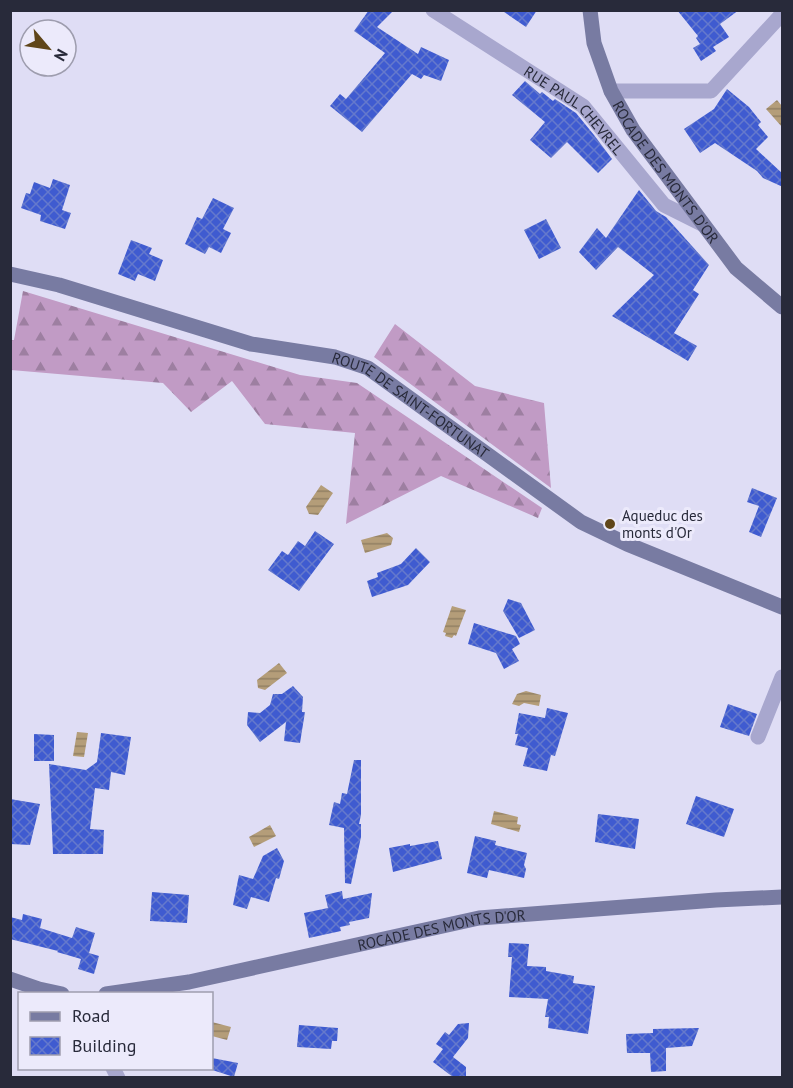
<svg xmlns="http://www.w3.org/2000/svg" width="793" height="1088" viewBox="0 0 793 1088" font-family="'PT Sans',sans-serif">
	<style>
		.forest { fill: url(#forest-firs) }
		.water { fill: url(#water-rules) }
		.building { fill: url(#building-cross-hatch) }
		.lines { fill: none; stroke-linecap: round; stroke-linejoin: round }
		.street { stroke: #a8a7ce; stroke-width: 15 }
		.secondary { stroke: #787ba2; stroke-width: 15 }
		.poi-dot { fill: #60461a; stroke: #eceafb; stroke-width: 2 }
		.labels { text-anchor: middle; dominant-baseline: central; stroke-width: 6; stroke-linejoin: round; paint-order: stroke }
		.street-label { font-size: 15px; fill: #282a3a; stroke: #eceafb }
		.poi-label { font-size: 15px; fill: #282a3a; stroke: #eceafb; text-anchor: start }
	</style>
	<defs>
		<pattern id="forest-firs" width="22" height="20" patternUnits="userSpaceOnUse" patternTransform="scale(1.5)"><rect width="22" height="20" fill="#c19bc5"/><path d="M5 1l3.5 6h-7zM16 11l3.5 6h-7z" fill="#9d7fa1"/></pattern>
		<pattern id="water-rules" width="6" height="5" patternUnits="userSpaceOnUse" patternTransform="scale(1.5)"><rect width="6" height="5" fill="#b49d79"/><path d="M0 2.5h6" fill="none" stroke="#928064"/></pattern>
		<pattern id="building-cross-hatch" width="8" height="8" patternUnits="userSpaceOnUse" patternTransform="scale(1.5)"><rect width="8" height="8" fill="#3f5bd0"/><path d="M0 0l8 8M0 8l8-8" fill="none" stroke="#6579cc"/></pattern>
	</defs>
	<rect width="100%" height="100%" fill="#dfddf5"/>
	<path class="forest" d="M 23,291 L 300,375 L 357,383 L 542,508 L 538,518 L 441,476 L 346,524 L 355,433 L 265,424 L 232,381 L 191,412 L 163,383 L 11,370 L 11,340 L 14,340 Z
		M 395,324 L 475,386 L 544,403 L 551,488 L 374,357 Z"/>
	<path class="water" d="M 777,100 L 782,106 L 782,127 L 766,109 Z
		M 321,485 L 333,493 L 318,515 L 309,514 L 306,507 Z
		M 387,533 L 393,538 L 391,545 L 365,553 L 361,540 Z
		M 452,606 L 466,610 L 456,636 L 454,635 L 452,638 L 445,636 L 446,633 L 443,632 Z
		M 279,663 L 287,673 L 265,690 L 258,688 L 257,680 Z
		M 526,691 L 541,695 L 539,706 L 524,703 L 519,706 L 512,704 L 517,694 Z
		M 77,732 L 88,733 L 84,757 L 73,756 Z
		M 494,811 L 518,817 L 517,824 L 521,825 L 519,832 L 491,824 Z
		M 270,825 L 276,836 L 254,847 L 249,837 Z
		M 212,1022 L 231,1027 L 227,1040 L 212,1036 Z"/>
	<path class="building" d="M 369,10 L 394,10 L 377,27 L 418,54 L 421,47 L 449,60 L 441,81 L 424,75 L 421,79 L 412,74 L 362,132 L 330,106 L 340,94 L 346,99 L 385,53 L 354,31 Z
		M 501,10 L 537,10 L 526,27 Z
		M 677,10 L 739,10 L 720,24 L 729,37 L 713,47 L 716,51 L 701,61 L 693,48 L 700,44 L 696,38 L 698,36 Z
		M 525,81 L 540,94 L 542,92 L 553,101 L 555,99 L 576,113 L 594,135 L 612,159 L 598,173 L 567,142 L 551,158 L 530,140 L 545,122 L 512,95 Z
		M 727,89 L 749,107 L 761,122 L 758,125 L 768,137 L 756,149 L 783,174 L 783,187 L 763,178 L 757,171 L 715,143 L 700,153 L 684,129 L 714,109 Z
		M 53,179 L 70,185 L 62,210 L 71,213 L 65,229 L 40,221 L 41,215 L 21,208 L 26,193 L 30,194 L 34,182 L 50,188 Z
		M 639,190 L 656,211 L 666,217 L 709,265 L 693,290 L 699,294 L 674,333 L 697,346 L 688,361 L 612,316 L 654,275 L 618,247 L 596,270 L 579,252 L 597,228 L 606,238 Z
		M 213,198 L 234,208 L 223,229 L 231,233 L 221,253 L 209,247 L 205,254 L 185,244 L 197,217 L 202,219 Z
		M 546,219 L 561,248 L 539,259 L 524,230 Z
		M 131,240 L 152,248 L 149,254 L 163,260 L 155,281 L 138,274 L 135,281 L 118,274 Z
		M 752,488 L 777,498 L 761,537 L 749,532 L 759,506 L 747,502 Z
		M 315,531 L 334,544 L 299,591 L 268,570 L 282,551 L 288,555 L 298,541 L 305,546 Z
		M 416,548 L 430,562 L 408,585 L 372,597 L 367,581 L 378,577 L 377,573 L 401,564 Z
		M 508,599 L 521,603 L 535,630 L 519,638 L 503,611 Z
		M 474,623 L 516,636 L 520,644 L 512,649 L 519,661 L 504,669 L 496,653 L 468,644 Z
		M 293,686 L 303,697 L 302,712 L 305,712 L 300,743 L 284,741 L 286,722 L 260,742 L 247,725 L 248,712 L 260,713 L 270,705 L 273,694 L 282,694 Z
		M 728,704 L 757,714 L 749,736 L 720,727 Z
		M 547,708 L 568,713 L 555,756 L 551,755 L 547,771 L 523,766 L 528,748 L 515,745 L 518,734 L 515,734 L 519,713 L 545,718 Z
		M 101,733 L 131,737 L 125,775 L 111,772 L 109,790 L 95,788 L 90,829 L 104,830 L 103,854 L 53,854 L 49,764 L 86,770 L 97,762 Z
		M 34,734 L 54,735 L 54,761 L 34,761 Z
		M 354,760 L 361,760 L 361,815 L 359,824 L 361,824 L 361,837 L 351,884 L 345,883 L 344,828 L 329,825 L 334,802 L 340,804 L 342,793 L 347,794 Z
		M 696,796 L 734,809 L 724,837 L 686,824 Z
		M 10,799 L 40,804 L 30,845 L 10,844 Z
		M 598,814 L 639,819 L 635,849 L 595,842 Z
		M 475,836 L 496,841 L 495,845 L 527,853 L 524,865 L 526,869 L 524,878 L 489,870 L 487,878 L 467,873 Z
		M 438,841 L 442,859 L 393,872 L 389,848 L 410,844 L 410,846 Z
		M 277,848 L 284,861 L 279,879 L 276,878 L 269,902 L 251,897 L 247,909 L 233,905 L 239,875 L 253,879 L 263,856 Z
		M 342,891 L 343,899 L 372,893 L 369,918 L 349,922 L 350,925 L 340,927 L 341,931 L 309,938 L 304,913 L 328,908 L 325,895 Z
		M 152,892 L 189,895 L 187,923 L 150,921 Z
		M 23,914 L 42,919 L 40,928 L 72,938 L 76,927 L 95,933 L 89,953 L 99,956 L 94,974 L 78,969 L 81,959 L 57,952 L 58,951 L 10,939 L 10,917 L 22,920 Z
		M 509,943 L 529,944 L 527,966 L 546,967 L 546,971 L 574,976 L 573,983 L 595,986 L 588,1034 L 548,1028 L 549,1017 L 545,1017 L 548,999 L 509,997 L 512,957 L 508,957 Z
		M 469,1023 L 468,1038 L 453,1057 L 466,1067 L 466,1077 L 453,1077 L 433,1062 L 443,1049 L 436,1044 L 445,1032 L 449,1035 L 458,1024 Z
		M 299,1025 L 338,1028 L 337,1041 L 332,1041 L 331,1049 L 297,1047 Z
		M 699,1028 L 692,1046 L 666,1048 L 666,1071 L 651,1072 L 650,1053 L 627,1053 L 626,1034 L 653,1033 L 653,1029 Z
		M 212,1058 L 238,1063 L 234,1077 L 206,1068 L 212,1068 Z"/>
	<g class="lines">
		<g class="street">
			<path id="s1" d="M 433,10 L 583,106 L 664,205 L 702,224"/>
			<path d="M 611,91 L 711,91 L 782,14"/>
			<path d="M 758,737 L 782,677"/>
			<path d="M 113,1068 L 118,1078"/>
		</g>
		<g class="secondary">
			<path id="s2" d="M 590,10 L 594,43 L 611,91 L 633,130 L 736,268 L 782,307"/>
			<path id="s3" d="M 10,274 L 59,285 L 251,344 L 335,357 L 368,368 L 581,522 L 627,544 L 782,607"/>
			<path d="M 10,979 L 39,989 L 62,994"/>
			<path id="s4" d="M 106,994 L 189,982 L 479,918 L 716,900 L 782,897"/>
		</g>
	</g>
	<circle class="poi-dot" cx="610" cy="524" r="6"/>
	<g class="labels">
		<g class="street-label">
			<text stroke="none"><textPath href="#s1" startOffset="174">RUE PAUL CHEVREL</textPath></text>
			<text stroke="none"><textPath href="#s2" startOffset="182">ROCADE DES MONTS D'OR</textPath></text>
			<text stroke="none"><textPath href="#s3" startOffset="426">ROUTE DE SAINT-FORTUNAT</textPath></text>
			<text stroke="none"><textPath href="#s4" startOffset="342">ROCADE DES MONTS D'OR</textPath></text>
		</g>
		<g class="poi-label">
			<text x="622" y="515">Aqueduc des<tspan x="622" dy="17">monts d'Or</tspan></text>
		</g>
	</g>
	<rect width="793" height="1088" fill="none" stroke="#282a3a" stroke-width="24"/>
	<rect x="18" y="992" width="195" height="78" fill="#eceafb" stroke="#9e9dae" stroke-width="1.5"/>
	<rect x="30" y="1012" width="30" height="9" fill="#787ba2" stroke="#9e9dae" stroke-width="1.5"/>
	<text x="72" y="1022" font-size="18" fill="#282a3a">Road</text>
	<rect x="30" y="1037" width="30" height="18" fill="url(#building-cross-hatch)" stroke="#9e9dae" stroke-width="1.5"/>
	<text x="72" y="1052" font-size="18" fill="#282a3a">Building</text>
	<g transform="translate(48 48) rotate(119)"><circle r="28" fill="#eceafb" stroke="#9e9dae" stroke-width="1.5"/>
	<path d="M0-4.5L10 22L0 15L-10 22Z" fill="#60461a"/>
	<text y="-9" font-size="16" font-weight="bold" text-anchor="middle" fill="#282a3a">N</text>
	</g>
</svg>
